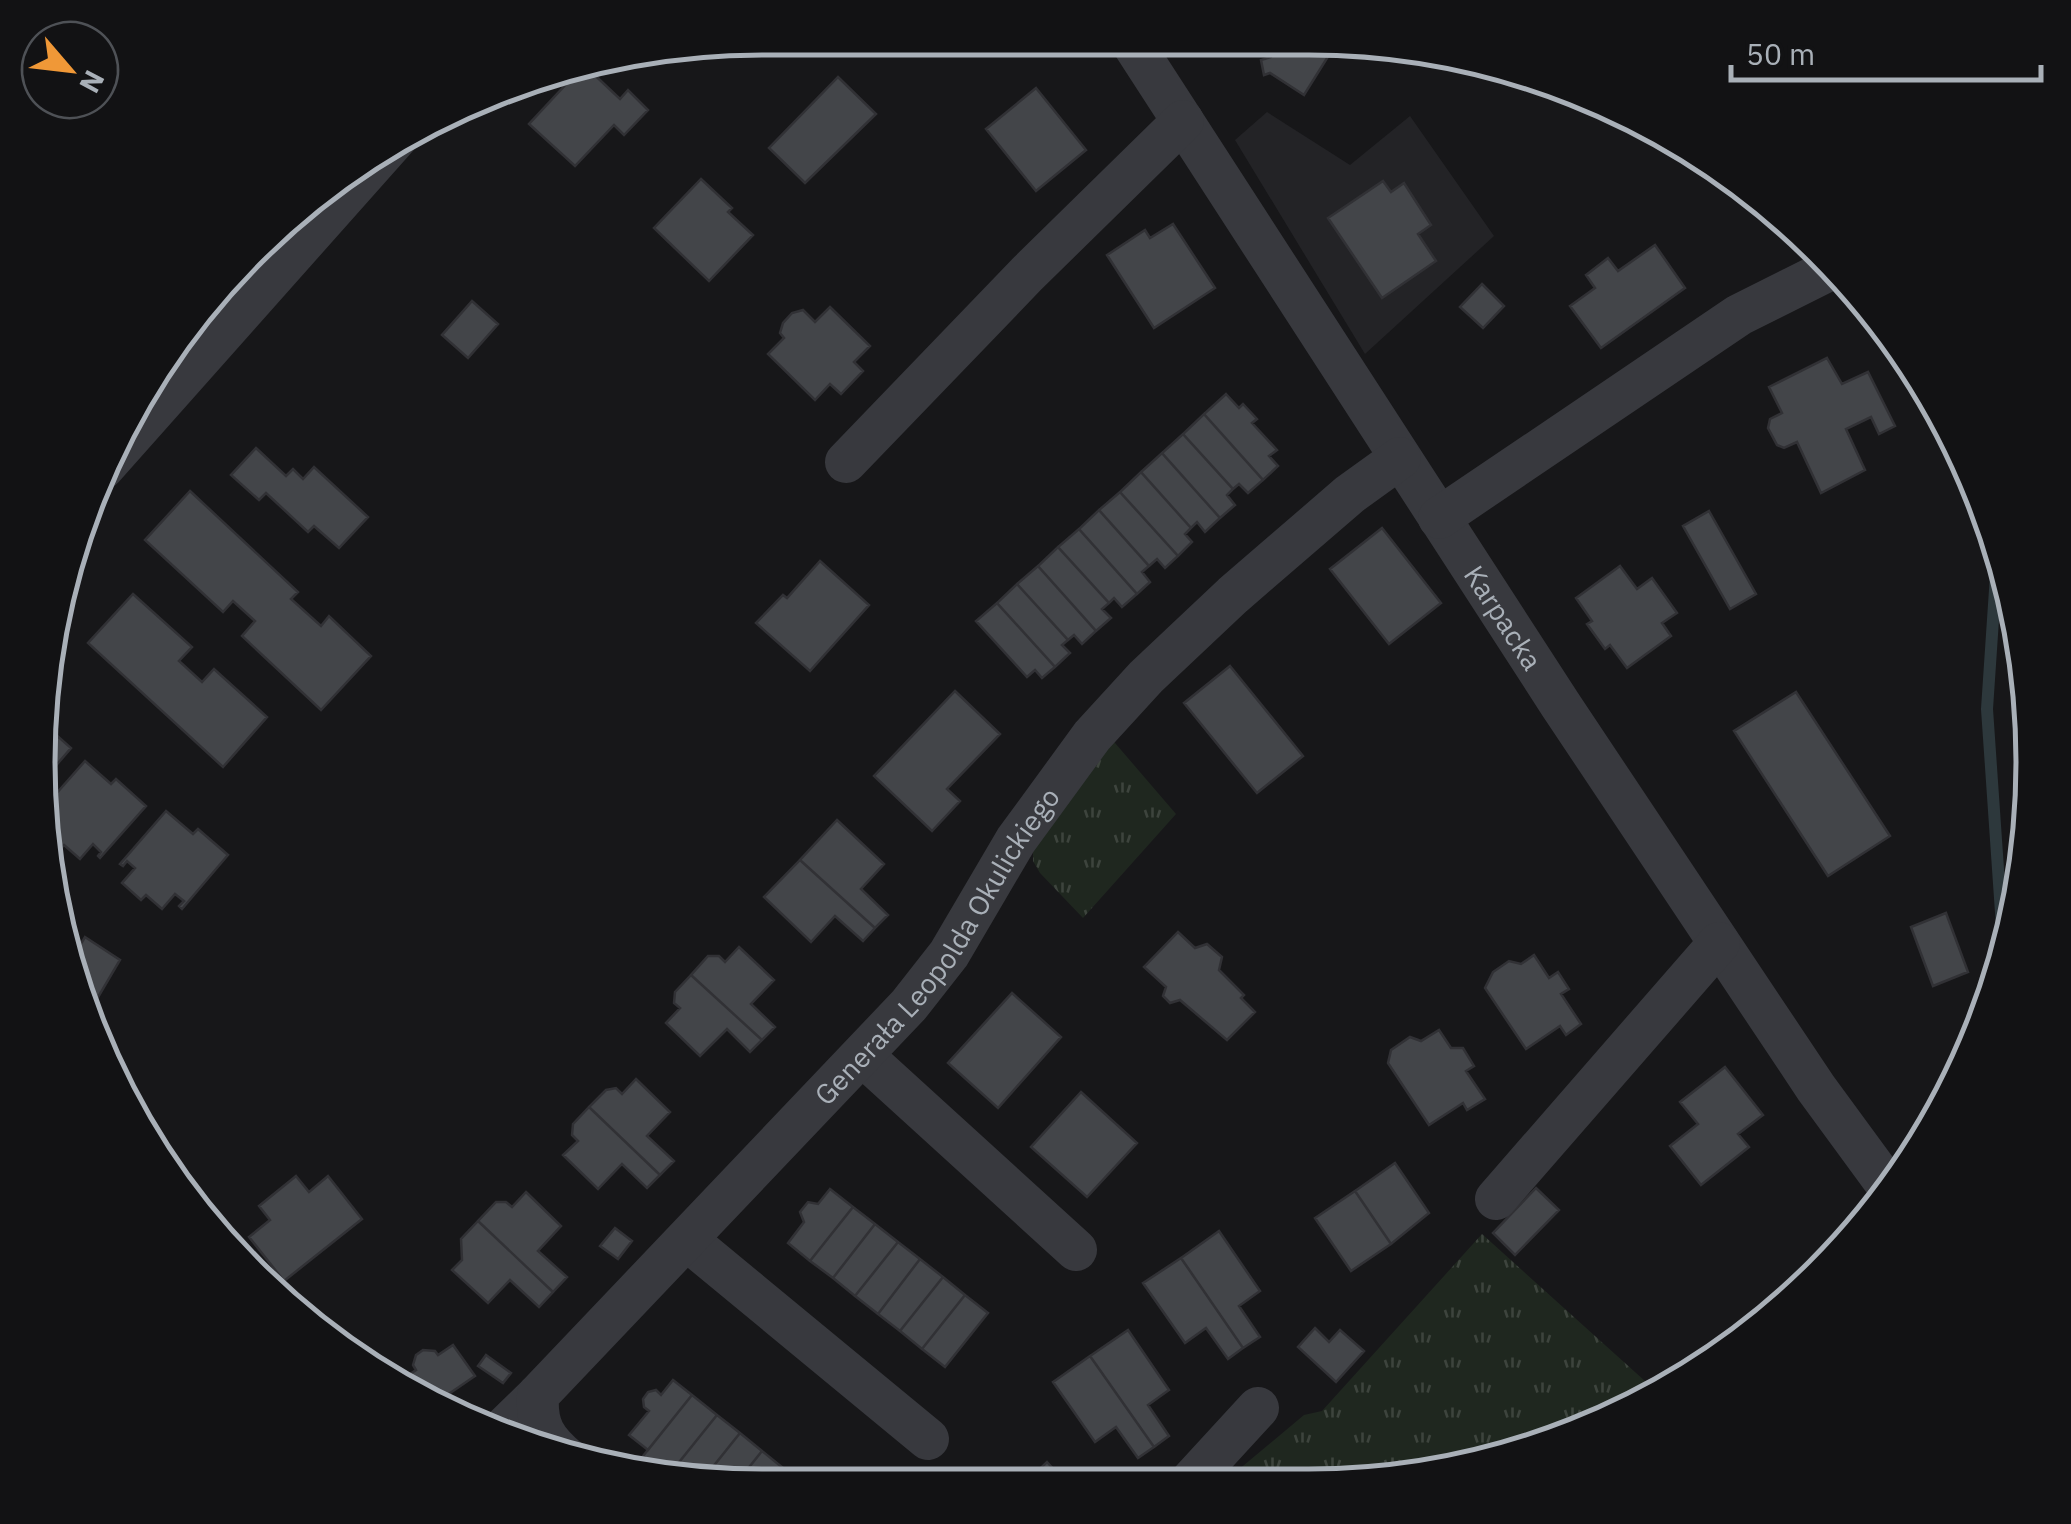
<svg xmlns="http://www.w3.org/2000/svg" width="2071" height="1524" viewBox="0 0 2071 1524" font-family="'IBM Plex Sans',sans-serif">
	<style>
		.built { fill: #232326 }
		.grass { fill: url(#grass-tufts) }
		.lines { fill: none; stroke-linecap: round; stroke-linejoin: round }
		.stream { stroke: #2d383c; stroke-width: 12 }
		.building { fill: #434549; stroke: #313135; stroke-width: 2.5 }
		.minor { stroke: #38393e; stroke-width: 42 }
		.labels { text-anchor: middle; dominant-baseline: central; stroke-width: 10; stroke-linejoin: round; paint-order: stroke }
		.street-label { font-size: 28px; fill: #a9b0b8; stroke: #121214 }
		.rim { fill: none; stroke: #a9b0b8; stroke-width: 5 }
	</style>
	<defs>
		<pattern id="grass-tufts" width="24" height="20" patternUnits="userSpaceOnUse" patternTransform="scale(2.5)"><rect width="24" height="20" fill="#1f271f"/><path d="M3 7l-1-3M5 7V3M7 7l1-3M15 17l-1-3M17 17v-4M19 17l1-3" fill="none" stroke="#3d443d"/></pattern>
	</defs>
	<rect width="100%" height="100%" fill="#171719"/>
	<path class="built" d="M 1267,112 L 1350,165 L 1410,116 L 1494,236 L 1365,354 L 1235,140 Z"/>
	<path class="grass" d="M 1109,736 L 1176,814 L 1083,918 L 1040,873 L 1033,861 L 1033,838 Z
		M 1482,1234 L 1656,1391 L 1586,1432 L 1404,1480 L 1225,1481 L 1304,1415 L 1322,1411 Z"/>
	<g class="lines">
		<path class="stream" d="M 1998,545 L 1987,709 L 2004,956"/>
	</g>
	<path class="building" d="M 1282,39 L 1339,39 L 1304,95 L 1270,73 L 1264,75 L 1261,60 L 1271,57 Z
		M 584,65 L 620,99 L 628,90 L 648,110 L 624,135 L 614,125 L 575,166 L 529,124 Z
		M 838,77 L 876,114 L 805,183 L 769,148 Z
		M 1036,88 L 1086,150 L 1036,191 L 986,129 Z
		M 701,179 L 732,208 L 728,212 L 753,235 L 709,281 L 654,228 Z
		M 1383,181 L 1391,192 L 1404,183 L 1431,225 L 1418,234 L 1436,261 L 1382,298 L 1328,218 Z
		M 1173,224 L 1215,288 L 1154,328 L 1107,255 L 1145,230 L 1150,238 Z
		M 1655,245 L 1685,288 L 1601,348 L 1570,306 L 1595,288 L 1586,275 L 1608,258 L 1618,271 Z
		M 1482,284 L 1504,306 L 1483,328 L 1460,307 Z
		M 472,301 L 498,324 L 468,358 L 442,335 Z
		M 830,307 L 870,346 L 854,362 L 863,371 L 841,394 L 830,384 L 815,400 L 768,354 L 784,338 L 780,333 L 783,323 L 792,313 L 803,310 L 815,322 Z
		M 1827,358 L 1842,384 L 1868,372 L 1895,426 L 1879,434 L 1871,417 L 1846,429 L 1865,470 L 1821,493 L 1797,442 L 1784,448 L 1777,445 L 1768,428 L 1770,419 L 1782,413 L 1769,387 Z
		M 1226,394 L 1239,408 L 1243,404 L 1257,419 L 1252,423 L 1277,450 L 1269,456 L 1278,466 L 1263,480 L 1204,414 Z
		M 1204,414 L 1263,480 L 1248,493 L 1239,484 L 1233,489 L 1183,434 Z
		M 1183,434 L 1233,489 L 1227,495 L 1235,505 L 1220,518 L 1162,453 Z
		M 256,448 L 286,476 L 293,469 L 303,479 L 314,467 L 368,517 L 339,548 L 314,526 L 308,532 L 266,493 L 259,500 L 231,475 Z
		M 1162,453 L 1220,518 L 1205,532 L 1197,522 L 1191,528 L 1141,472 Z
		M 1141,472 L 1191,528 L 1185,534 L 1192,542 L 1178,556 L 1120,492 Z
		M 190,491 L 298,592 L 291,599 L 321,626 L 329,616 L 371,656 L 321,710 L 242,636 L 255,621 L 233,601 L 223,612 L 145,540 Z
		M 1120,492 L 1178,556 L 1165,568 L 1157,559 L 1149,566 L 1099,510 Z
		M 1099,510 L 1149,566 L 1142,572 L 1150,582 L 1137,594 L 1079,529 Z
		M 1709,511 L 1756,594 L 1730,609 L 1683,526 Z
		M 1382,528 L 1441,603 L 1389,644 L 1330,569 Z
		M 1079,529 L 1137,594 L 1122,607 L 1114,598 L 1109,603 L 1058,547 Z
		M 1058,547 L 1109,603 L 1102,609 L 1111,618 L 1096,631 L 1038,566 Z
		M 820,561 L 869,605 L 810,671 L 756,623 L 783,595 L 787,598 Z
		M 1038,566 L 1096,631 L 1082,644 L 1074,635 L 1068,640 L 1017,584 Z
		M 1620,566 L 1637,589 L 1652,578 L 1677,613 L 1662,623 L 1671,636 L 1627,668 L 1610,645 L 1605,649 L 1587,624 L 1592,621 L 1576,598 Z
		M 1017,584 L 1068,640 L 1062,645 L 1070,653 L 1055,667 L 997,603 Z
		M 133,594 L 192,647 L 179,661 L 202,682 L 214,669 L 267,717 L 223,767 L 88,643 Z
		M 997,603 L 1055,667 L 1042,678 L 1035,670 L 1027,677 L 976,621 Z
		M 1230,666 L 1303,756 L 1257,793 L 1184,703 Z
		M 955,691 L 1000,734 L 947,789 L 960,801 L 932,831 L 874,776 Z
		M 1796,692 L 1890,836 L 1828,876 L 1734,731 Z
		M 45,725 L 71,748 L 41,783 Z
		M 85,761 L 111,784 L 116,779 L 146,806 L 100,858 L 98,856 L 101,852 L 93,844 L 80,859 L 64,845 L 59,850 L 46,839 L 44,829 L 53,818 L 46,811 L 41,816 L 40,812 Z
		M 166,811 L 193,834 L 198,829 L 228,855 L 182,909 L 179,906 L 184,901 L 175,894 L 162,909 L 146,895 L 141,900 L 122,883 L 135,868 L 127,861 L 123,866 L 120,864 Z
		M 837,820 L 884,864 L 861,889 L 888,915 L 875,928 L 800,860 Z
		M 800,860 L 875,928 L 863,941 L 835,916 L 811,942 L 764,897 Z
		M 1946,913 L 1968,972 L 1933,986 L 1911,927 Z
		M 1178,932 L 1195,948 L 1207,944 L 1222,957 L 1219,970 L 1244,995 L 1241,998 L 1255,1012 L 1227,1040 L 1180,1000 L 1170,1003 L 1163,996 L 1166,987 L 1144,967 Z
		M 85,937 L 120,960 L 87,1016 L 73,957 Z
		M 739,947 L 774,980 L 751,1004 L 775,1027 L 762,1040 L 691,975 L 708,956 L 719,956 L 725,962 Z
		M 1534,955 L 1549,978 L 1558,972 L 1569,989 L 1561,994 L 1581,1024 L 1566,1035 L 1560,1026 L 1526,1049 L 1485,988 L 1493,972 L 1509,961 L 1521,964 Z
		M 691,975 L 762,1040 L 750,1052 L 727,1029 L 700,1056 L 666,1023 L 680,1008 L 674,1003 L 675,992 Z
		M 1012,993 L 1061,1037 L 998,1108 L 948,1063 Z
		M 1439,1030 L 1451,1048 L 1463,1048 L 1474,1066 L 1466,1071 L 1485,1099 L 1467,1110 L 1463,1103 L 1429,1125 L 1388,1063 L 1391,1050 L 1410,1037 L 1421,1041 Z
		M 1725,1067 L 1763,1115 L 1738,1134 L 1749,1147 L 1701,1185 L 1670,1146 L 1698,1124 L 1680,1102 Z
		M 636,1079 L 670,1112 L 647,1136 L 674,1161 L 660,1175 L 589,1107 L 606,1090 L 616,1088 L 622,1094 Z
		M 1081,1092 L 1137,1143 L 1087,1197 L 1031,1147 Z
		M 589,1107 L 660,1175 L 647,1188 L 622,1164 L 598,1189 L 563,1155 L 578,1141 L 572,1135 L 573,1124 Z
		M 1395,1163 L 1429,1213 L 1391,1244 L 1355,1191 Z
		M 296,1176 L 309,1192 L 328,1176 L 362,1219 L 284,1281 L 249,1237 L 270,1220 L 259,1206 Z
		M 1536,1188 L 1559,1210 L 1515,1255 L 1493,1233 Z
		M 830,1189 L 853,1207 L 810,1261 L 788,1243 L 804,1222 L 800,1212 L 808,1202 L 818,1204 Z
		M 1355,1191 L 1391,1244 L 1351,1271 L 1315,1218 Z
		M 526,1192 L 561,1226 L 538,1251 L 567,1277 L 553,1292 L 478,1221 L 496,1202 L 506,1202 L 512,1207 Z
		M 853,1207 L 875,1224 L 833,1278 L 810,1261 Z
		M 478,1221 L 553,1292 L 539,1307 L 510,1280 L 488,1303 L 452,1270 L 462,1260 L 461,1239 Z
		M 875,1224 L 898,1242 L 855,1296 L 833,1278 Z
		M 615,1228 L 632,1241 L 618,1259 L 600,1246 Z
		M 1219,1231 L 1260,1291 L 1239,1306 L 1260,1337 L 1243,1348 L 1181,1258 Z
		M 898,1242 L 920,1259 L 878,1314 L 855,1296 Z
		M 1181,1258 L 1243,1348 L 1228,1359 L 1206,1328 L 1185,1343 L 1143,1283 Z
		M 920,1259 L 943,1277 L 900,1331 L 878,1314 Z
		M 943,1277 L 965,1295 L 922,1349 L 900,1331 Z
		M 965,1295 L 988,1313 L 945,1367 L 922,1349 Z
		M 1315,1328 L 1329,1342 L 1340,1330 L 1364,1351 L 1336,1382 L 1298,1347 Z
		M 1128,1330 L 1169,1390 L 1148,1405 L 1169,1436 L 1154,1447 L 1090,1356 Z
		M 453,1345 L 475,1376 L 434,1404 L 410,1394 L 401,1380 L 416,1370 L 413,1365 L 416,1355 L 423,1350 L 435,1351 L 438,1355 Z
		M 486,1355 L 511,1373 L 503,1383 L 478,1366 Z
		M 1090,1356 L 1154,1447 L 1138,1458 L 1116,1427 L 1095,1442 L 1053,1382 Z
		M 673,1380 L 692,1395 L 648,1450 L 629,1435 L 649,1411 L 644,1407 L 643,1399 L 648,1392 L 656,1390 L 661,1395 Z
		M 692,1395 L 717,1415 L 668,1476 L 643,1456 Z
		M 717,1415 L 740,1433 L 700,1483 L 685,1480 L 682,1478 L 685,1473 L 676,1466 Z
		M 740,1433 L 762,1451 L 735,1485 L 700,1483 Z
		M 762,1451 L 783,1468 L 769,1485 L 735,1485 Z
		M 1047,1462 L 1066,1483 L 1025,1483 Z
		M 783,1468 L 803,1484 L 769,1485 Z"/>
	<g class="lines">
		<g class="minor">
			<path id="s1" d="M 1129,38 L 1560,704 L 1816,1088 L 1890,1189"/>
			<path d="M 846,462 L 1027,274 L 1183,121"/>
			<path d="M 103,468 L 399,135"/>
			<path d="M 1439,518 L 1739,315 L 1829,270"/>
			<path d="M 863,1056 L 1076,1250"/>
			<path d="M 1496,1199 L 1719,943"/>
			<path d="M 687,1240 L 928,1439"/>
			<path d="M 501,1431 L 538,1395"/>
			<path id="s2" d="M 569,1460 C 545,1440 536,1426 538,1395 L 909,1005 L 949,954 L 1016,840 L 1092,736 L 1146,677 L 1233,595 L 1350,494 L 1400,458"/>
			<path d="M 1190,1482 L 1258,1408"/>
		</g>
	</g>
	<g class="labels">
		<g class="street-label">
			<text stroke="none"><textPath href="#s1" startOffset="690">Karpacka</textPath></text>
			<text stroke="none"><textPath href="#s2" startOffset="678">Generała Leopolda Okulickiego</textPath></text>
		</g>
	</g>
	<path d="M0 0H2071V1524H0ZM762 55H1309A707 707 0 0 1 2016 762V762A707 707 0 0 1 1309 1469H762A707 707 0 0 1 55 762V762A707 707 0 0 1 762 55Z" fill="#121214" fill-rule="evenodd"/>
	<path class="rim" d="M762 55H1309A707 707 0 0 1 2016 762V762A707 707 0 0 1 1309 1469H762A707 707 0 0 1 55 762V762A707 707 0 0 1 762 55Z"/>
	<g transform="translate(70 70) rotate(118)"><circle r="48" fill="#121214" stroke="#4e5156" stroke-width="2.5"/>
	<path d="M0-8L18 38L0 25L-18 38Z" fill="#f09837"/>
	<text y="-15" font-size="28" font-weight="bold" text-anchor="middle" fill="#a9b0b8">N</text>
	</g>
	<path d="M1731 65v15h310v-15" fill="none" stroke="#a9b0b8" stroke-width="5"/>
	<text x="1746" y="65" font-size="30" fill="#a9b0b8" stroke="#121214" stroke-width="8" paint-order="stroke">50 m</text>
</svg>
